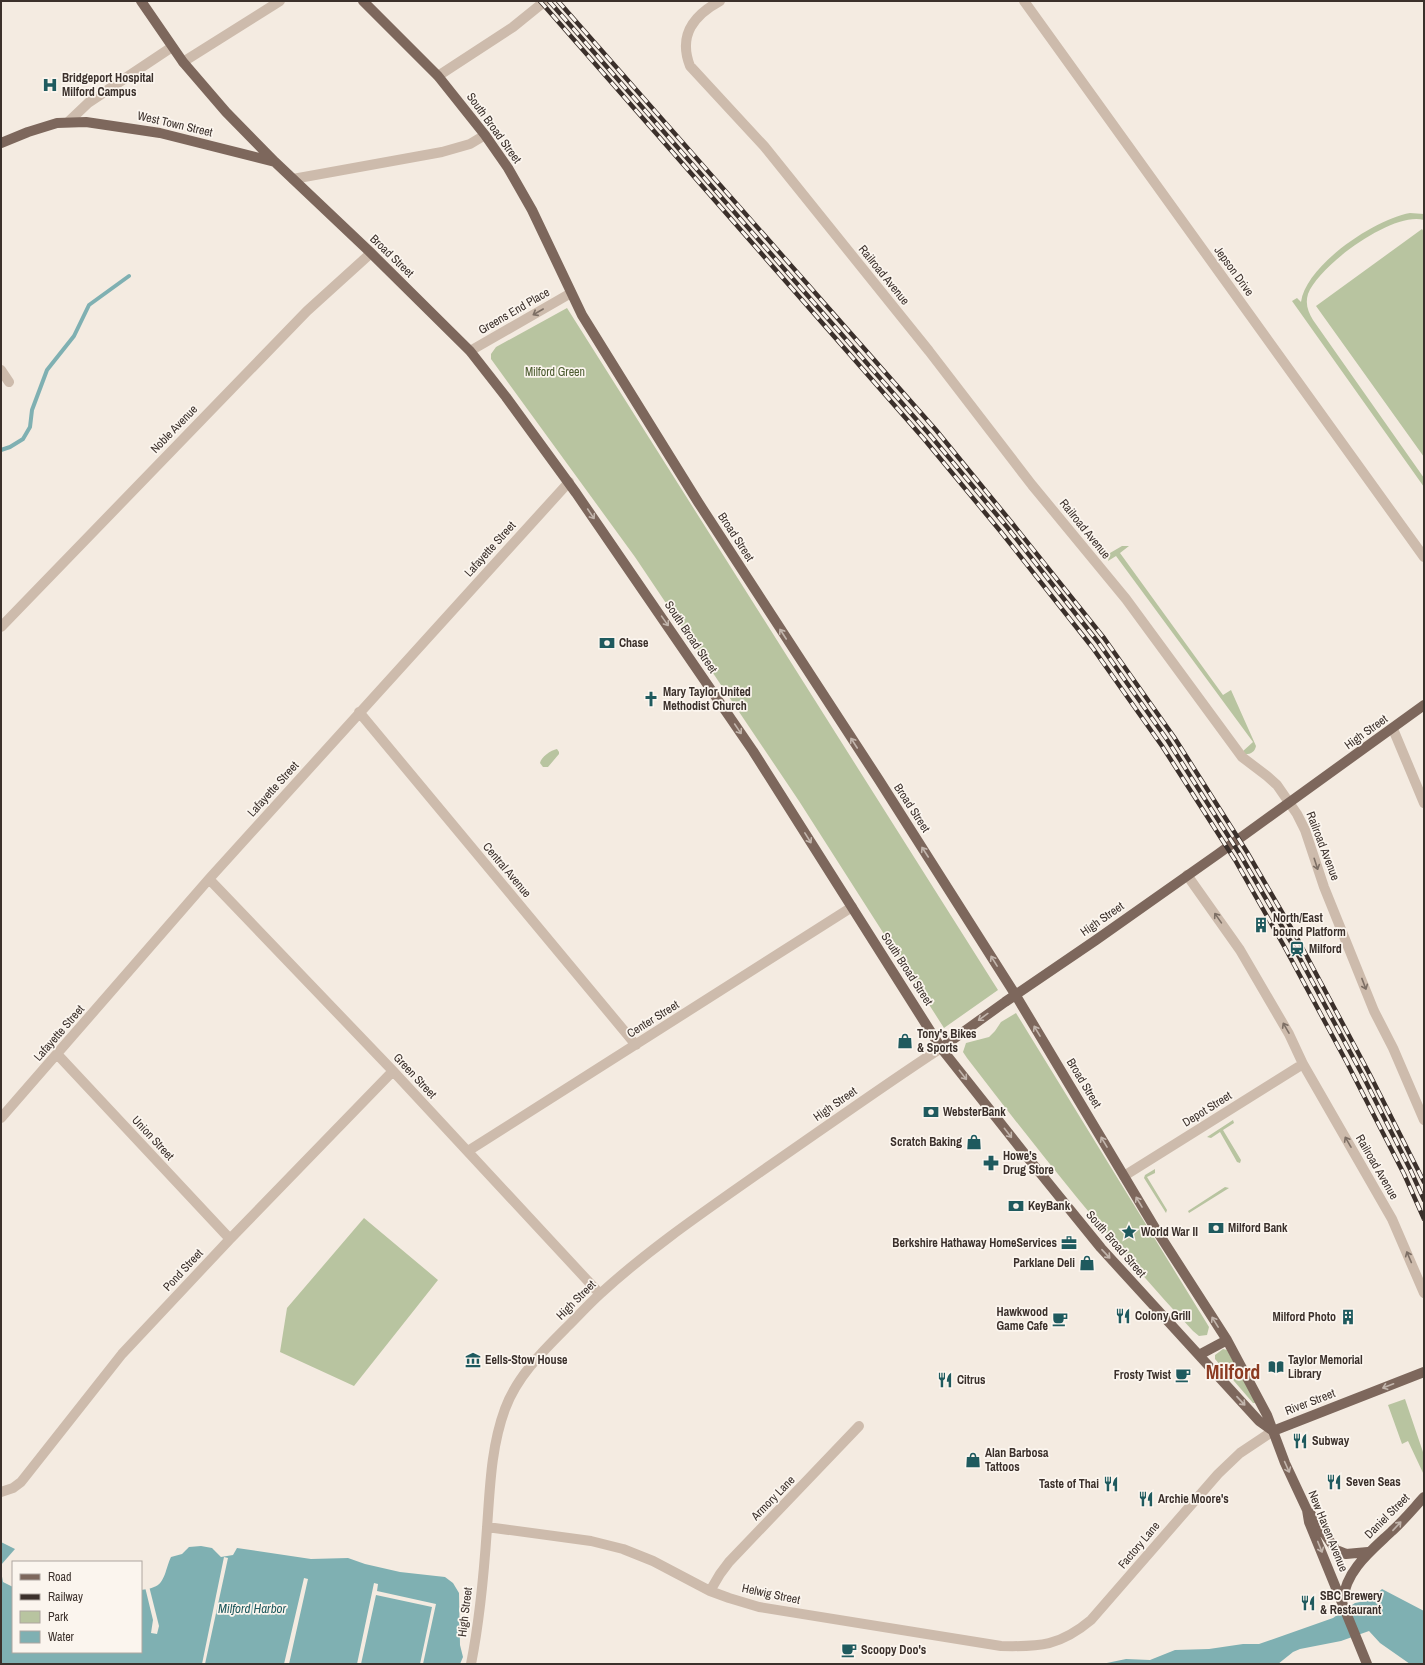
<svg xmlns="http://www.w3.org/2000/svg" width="1425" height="1665" viewBox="0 0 1425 1665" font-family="'Archivo Narrow',sans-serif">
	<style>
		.green { fill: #b8c4a0 }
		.water { fill: #7fb0b2 }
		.pier { fill: #f4ebe1 }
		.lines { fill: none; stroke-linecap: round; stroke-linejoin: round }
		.stream { stroke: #7fb0b2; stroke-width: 4 }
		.minor { stroke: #cdbbac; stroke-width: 10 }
		.major { stroke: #7d675c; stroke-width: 10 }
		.rail-casing { stroke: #3b302b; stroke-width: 4.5 }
		.rail { stroke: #fbf5ee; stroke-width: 3; stroke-dasharray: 9; stroke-linecap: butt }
		.oneway { stroke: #7d6f65 }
		.oneway2 { stroke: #c2b5ac }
		.labels { text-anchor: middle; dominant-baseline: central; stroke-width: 3.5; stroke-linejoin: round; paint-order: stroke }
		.poi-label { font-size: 12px; font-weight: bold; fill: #3b302b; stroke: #fbf5ee; text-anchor: start }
		.street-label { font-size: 12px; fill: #3b302b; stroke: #fbf5ee }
		.park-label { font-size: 12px; fill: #4a5a2e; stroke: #fbf5ee }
		.water-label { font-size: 13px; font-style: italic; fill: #1f5a5e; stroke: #fbf5ee }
		.town-label { font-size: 20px; font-weight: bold; fill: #8c3b22; stroke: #fbf5ee }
	</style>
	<rect width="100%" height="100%" fill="#f4ebe1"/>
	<path class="green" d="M 1410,213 L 1424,214 L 1424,220 C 1393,211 1319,265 1308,294 C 1305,304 1308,312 1313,320 L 1424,478 L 1424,487 L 1292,301 L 1297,298 L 1301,302 C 1306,265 1375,219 1410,213 Z
		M 1422,229 L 1424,232 L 1424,457 L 1316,306 Z
		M 567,308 L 998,990 L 944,1028 L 799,801 L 635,557 L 491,359 L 491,354 L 496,347 Z
		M 1122,546 L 1129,546 L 1120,553 L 1223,695 L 1231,690 L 1256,746 C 1255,752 1250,755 1243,754 L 1242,752 L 1253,742 L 1116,556 L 1108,561 L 1110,553 Z
		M 557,749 L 559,752 L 559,754 L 548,767 L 543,767 L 540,763 C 541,757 551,750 557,749 Z
		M 1016,1013 L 1206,1322 L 1209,1327 L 1207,1335 L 1199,1336 L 1193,1331 C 1112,1244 1039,1152 967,1058 L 963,1052 L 966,1043 L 989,1037 L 995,1031 L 1001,1022 Z
		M 1233,1120 L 1234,1123 L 1223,1130 L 1241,1160 L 1240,1163 L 1237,1162 L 1220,1132 L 1211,1138 L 1207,1137 Z
		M 1155,1169 L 1155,1173 L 1147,1177 L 1167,1210 L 1166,1213 L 1144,1178 L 1145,1175 Z
		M 1225,1187 L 1229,1188 L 1189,1213 L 1188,1211 Z
		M 364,1218 L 438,1280 L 354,1386 L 280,1352 L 287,1308 Z
		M 1223,1349 L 1227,1350 L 1256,1403 L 1253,1403 L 1215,1359 L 1215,1355 Z
		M 1405,1399 L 1424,1455 L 1424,1475 L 1408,1441 L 1402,1444 L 1388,1405 Z"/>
	<path class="water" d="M 1,1542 L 15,1549 L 1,1565 Z
		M 201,1546 L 212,1548 L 221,1557 L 233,1555 L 237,1548 L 311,1559 L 348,1558 L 365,1564 L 400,1572 L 445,1577 L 453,1583 L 459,1593 L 460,1645 L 463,1657 L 460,1664 L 1,1664 L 1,1571 L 3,1582 L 13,1587 L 13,1652 L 141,1652 L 141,1590 C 145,1589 150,1589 154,1587 C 165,1584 166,1567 171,1557 L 182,1554 L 189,1547 Z
		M 1382,1589 L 1424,1611 L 1424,1664 L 1410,1664 L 1380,1643 L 1369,1631 L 1341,1641 L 1300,1649 L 1293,1652 L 1278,1664 L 1102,1664 L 1126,1659 L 1150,1660 L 1175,1650 L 1209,1649 L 1243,1644 L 1259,1644 L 1333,1618 L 1355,1603 L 1370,1600 Z"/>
	<path class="pier" d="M 224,1557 L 228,1558 L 205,1664 L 202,1664 Z
		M 304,1578 L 308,1579 L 289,1664 L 284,1664 Z
		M 374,1583 L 378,1584 L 377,1591 L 436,1604 L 423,1664 L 420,1664 L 432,1607 L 376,1595 L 361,1664 L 357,1664 Z
		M 149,1586 L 159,1626 L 157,1634 L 151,1633 L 153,1620 L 145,1587 Z"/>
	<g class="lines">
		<path class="stream" d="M 1,450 L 10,447 L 23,439 L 30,427 L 32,410 L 47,370 L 74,336 L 89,305 L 129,276"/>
		<path class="minor" d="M 720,1 C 694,15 678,35 690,66 L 764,146 L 929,351 L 1032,485 L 1126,599 L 1242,757 L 1267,776 L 1277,785 L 1297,814 L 1305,830 L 1324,887 L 1374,1011 L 1393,1048 L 1424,1120
			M 1024,1 L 1424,557
			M 183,62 L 280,1
			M 438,76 L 513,27 L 545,1
			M 68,122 L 88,103 L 172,47
			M 293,179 L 442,152 L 470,144 L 485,135
			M 470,351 L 571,293
			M 1,370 L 9,382
			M 1,627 L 307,311 L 371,253
			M 359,712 L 636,1045
			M 1393,729 L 1424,803
			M 1187,875 L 1240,950 L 1289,1034 L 1303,1064 L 1392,1219 L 1424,1293
			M 209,879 L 393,1071 L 600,1294
			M 57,1054 L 230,1239
			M 1,1118 L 209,879 L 569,482
			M 468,1151 L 852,907
			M 1124,1176 L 1303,1064
			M 1,1492 L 13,1488 L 21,1482 L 122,1354 L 230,1239 L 393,1071
			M 487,1527 L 591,1541 L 623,1549 L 653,1561 L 710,1591 L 729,1598 L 759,1607 L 1001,1646 C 1040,1647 1060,1646 1091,1620 L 1218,1474 L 1240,1453 L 1273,1431
			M 710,1591 L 720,1574 L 729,1562 L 859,1426
			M 471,1664 C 480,1619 484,1573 487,1528 C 490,1487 491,1447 505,1409 C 517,1376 544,1350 568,1326 C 578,1316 589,1304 600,1294 C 649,1249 705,1211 759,1173 C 820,1131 880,1088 941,1048"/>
		<path class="major" d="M 141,1 L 183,62 L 226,112 L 275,162 L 371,253 L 470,351 L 506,397 L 576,493 L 753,751 L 941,1048 L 1032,1163 L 1101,1248 L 1259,1421 L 1273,1431
			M 363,1 L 438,76 L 485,135 L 508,168 L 532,210 L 582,315 L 698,502 L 879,780 L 1015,994 L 1155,1228 L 1227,1340 L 1267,1415 L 1285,1463 L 1307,1510 L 1309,1522 L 1367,1664
			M 1,143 L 28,132 L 57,123 L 86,122 L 160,133 L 275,162
			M 941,1048 L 1005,1002 L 1096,940 L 1218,854 L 1424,705
			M 1199,1355 L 1227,1340
			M 1273,1431 L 1424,1372
			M 1310,1513 L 1336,1550 L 1346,1554 L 1368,1552
			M 1343,1600 C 1346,1570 1371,1551 1392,1531 C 1403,1521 1413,1509 1424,1497"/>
		<defs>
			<path id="rail" d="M 540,1 L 924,439 L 1001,532 L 1092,647 L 1162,746 L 1235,860 L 1284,946 L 1346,1061 L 1404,1174 L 1424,1219
				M 549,1 L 930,435 L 1007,527 L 1098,642 L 1168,741 L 1241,856 L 1291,942 L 1363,1076 L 1411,1171 L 1424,1200
				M 558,1 L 936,430 L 1012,523 L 1104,638 L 1174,737 L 1247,852 L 1297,938 L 1369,1073 L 1424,1182"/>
		</defs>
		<use href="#rail" class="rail-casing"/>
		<use href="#rail" class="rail"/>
	</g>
	<defs><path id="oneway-shaft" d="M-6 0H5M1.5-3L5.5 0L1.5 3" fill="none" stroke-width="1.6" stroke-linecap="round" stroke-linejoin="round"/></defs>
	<g class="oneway">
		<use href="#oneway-shaft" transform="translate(538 312) rotate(150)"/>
		<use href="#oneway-shaft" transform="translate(1316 864) rotate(72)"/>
		<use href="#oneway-shaft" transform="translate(1218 918) rotate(-125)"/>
		<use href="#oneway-shaft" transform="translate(1364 984) rotate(69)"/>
		<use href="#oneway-shaft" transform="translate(1286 1028) rotate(-120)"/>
		<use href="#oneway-shaft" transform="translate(1348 1142) rotate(-120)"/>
		<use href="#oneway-shaft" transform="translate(1409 1257) rotate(-113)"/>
	</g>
	<g class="oneway2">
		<use href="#oneway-shaft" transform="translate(591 514) rotate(56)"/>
		<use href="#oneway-shaft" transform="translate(665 621) rotate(55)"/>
		<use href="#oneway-shaft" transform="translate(783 634) rotate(-123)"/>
		<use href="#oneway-shaft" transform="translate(738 729) rotate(56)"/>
		<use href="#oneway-shaft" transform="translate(854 743) rotate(-123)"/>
		<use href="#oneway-shaft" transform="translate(808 838) rotate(58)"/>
		<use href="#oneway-shaft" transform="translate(925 852) rotate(-123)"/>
		<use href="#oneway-shaft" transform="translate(994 961) rotate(-122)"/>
		<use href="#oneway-shaft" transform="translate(983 1017) rotate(144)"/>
		<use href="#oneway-shaft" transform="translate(1037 1031) rotate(-121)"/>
		<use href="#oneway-shaft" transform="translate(963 1075) rotate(52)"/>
		<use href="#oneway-shaft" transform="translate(1008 1133) rotate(52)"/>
		<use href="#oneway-shaft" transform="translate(1104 1142) rotate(-121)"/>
		<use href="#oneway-shaft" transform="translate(1139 1202) rotate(-121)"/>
		<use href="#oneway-shaft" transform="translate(1106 1254) rotate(47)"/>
		<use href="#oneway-shaft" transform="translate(1215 1322) rotate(-122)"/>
		<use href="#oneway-shaft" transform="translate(1388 1386) rotate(159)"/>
		<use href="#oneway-shaft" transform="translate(1241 1401) rotate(47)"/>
		<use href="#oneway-shaft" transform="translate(1287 1467) rotate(66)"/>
		<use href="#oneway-shaft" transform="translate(1397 1526) rotate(-47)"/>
		<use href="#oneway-shaft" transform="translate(1320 1547) rotate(68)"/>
	</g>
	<defs>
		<symbol id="hospital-bare" viewBox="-9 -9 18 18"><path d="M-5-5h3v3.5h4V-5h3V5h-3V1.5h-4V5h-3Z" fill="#1f5a5e" stroke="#fbf5ee" stroke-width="2.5" paint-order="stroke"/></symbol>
		<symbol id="bank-bare" viewBox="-9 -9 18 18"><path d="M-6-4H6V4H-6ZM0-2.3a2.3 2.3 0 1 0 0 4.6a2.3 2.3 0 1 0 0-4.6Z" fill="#1f5a5e" stroke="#fbf5ee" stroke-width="2.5" paint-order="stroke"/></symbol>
		<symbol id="church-bare" viewBox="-9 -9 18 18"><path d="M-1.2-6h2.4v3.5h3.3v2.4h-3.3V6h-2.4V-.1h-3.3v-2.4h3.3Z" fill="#1f5a5e" stroke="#fbf5ee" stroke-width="2.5" paint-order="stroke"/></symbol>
		<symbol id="building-bare" viewBox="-9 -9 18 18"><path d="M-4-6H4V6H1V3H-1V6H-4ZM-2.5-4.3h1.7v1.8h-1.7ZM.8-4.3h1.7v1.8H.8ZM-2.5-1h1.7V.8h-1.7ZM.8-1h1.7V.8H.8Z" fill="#1f5a5e" stroke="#fbf5ee" stroke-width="2.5" paint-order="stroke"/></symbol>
		<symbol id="station-bare" viewBox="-9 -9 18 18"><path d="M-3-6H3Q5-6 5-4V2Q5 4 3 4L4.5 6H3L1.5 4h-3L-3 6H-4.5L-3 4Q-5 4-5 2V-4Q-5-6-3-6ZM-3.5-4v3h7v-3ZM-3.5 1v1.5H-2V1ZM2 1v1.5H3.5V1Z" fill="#1f5a5e" stroke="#fbf5ee" stroke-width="2.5" paint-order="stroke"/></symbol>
		<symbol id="shop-bare" viewBox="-9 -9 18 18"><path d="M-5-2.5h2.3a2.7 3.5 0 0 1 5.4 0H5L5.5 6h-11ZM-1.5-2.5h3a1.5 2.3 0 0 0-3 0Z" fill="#1f5a5e" stroke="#fbf5ee" stroke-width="2.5" paint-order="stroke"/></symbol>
		<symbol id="pharmacy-bare" viewBox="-9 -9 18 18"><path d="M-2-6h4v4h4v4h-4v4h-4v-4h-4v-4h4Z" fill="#1f5a5e" stroke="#fbf5ee" stroke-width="2.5" paint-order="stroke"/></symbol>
		<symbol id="sight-bare" viewBox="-9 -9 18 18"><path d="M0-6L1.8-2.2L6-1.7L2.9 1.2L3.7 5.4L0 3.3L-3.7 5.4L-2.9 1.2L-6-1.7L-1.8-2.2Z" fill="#1f5a5e" stroke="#fbf5ee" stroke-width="2.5" paint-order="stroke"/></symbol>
		<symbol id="office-bare" viewBox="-9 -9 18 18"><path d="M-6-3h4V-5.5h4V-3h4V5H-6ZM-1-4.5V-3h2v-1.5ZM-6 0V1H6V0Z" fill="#1f5a5e" stroke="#fbf5ee" stroke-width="2.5" paint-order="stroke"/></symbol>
		<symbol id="restaurant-bare" viewBox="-9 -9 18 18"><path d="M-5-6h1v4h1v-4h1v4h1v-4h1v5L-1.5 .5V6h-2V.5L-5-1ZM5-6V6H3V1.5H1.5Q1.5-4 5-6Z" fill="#1f5a5e" stroke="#fbf5ee" stroke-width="2.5" paint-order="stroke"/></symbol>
		<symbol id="cafe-bare" viewBox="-9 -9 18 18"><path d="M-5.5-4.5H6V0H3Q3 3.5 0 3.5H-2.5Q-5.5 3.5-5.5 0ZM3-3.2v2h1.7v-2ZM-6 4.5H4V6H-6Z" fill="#1f5a5e" stroke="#fbf5ee" stroke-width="2.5" paint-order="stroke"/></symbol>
		<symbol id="museum-bare" viewBox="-9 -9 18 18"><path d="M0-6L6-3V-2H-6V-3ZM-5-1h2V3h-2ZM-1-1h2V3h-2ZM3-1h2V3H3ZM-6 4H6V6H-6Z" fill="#1f5a5e" stroke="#fbf5ee" stroke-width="2.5" paint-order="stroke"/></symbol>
		<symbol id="library-bare" viewBox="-9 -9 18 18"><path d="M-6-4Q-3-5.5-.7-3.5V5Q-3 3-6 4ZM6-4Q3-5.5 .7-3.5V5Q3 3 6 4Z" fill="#1f5a5e" stroke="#fbf5ee" stroke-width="2.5" paint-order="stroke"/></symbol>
	</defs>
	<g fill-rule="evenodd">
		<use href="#hospital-bare" x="39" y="74" width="22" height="22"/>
		<use href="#bank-bare" x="596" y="632" width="22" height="22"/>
		<use href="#church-bare" x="640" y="688" width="22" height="22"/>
		<use href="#building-bare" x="1250" y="914" width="22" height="22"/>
		<use href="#station-bare" x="1286" y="938" width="22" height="22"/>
		<use href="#shop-bare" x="894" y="1030" width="22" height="22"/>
		<use href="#bank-bare" x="920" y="1101" width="22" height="22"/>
		<use href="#shop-bare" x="963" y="1131" width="22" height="22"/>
		<use href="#pharmacy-bare" x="980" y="1152" width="22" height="22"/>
		<use href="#bank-bare" x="1005" y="1195" width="22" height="22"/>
		<use href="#bank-bare" x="1205" y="1217" width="22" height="22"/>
		<use href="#sight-bare" x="1118" y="1221" width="22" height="22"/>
		<use href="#office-bare" x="1058" y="1232" width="22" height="22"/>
		<use href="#shop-bare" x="1076" y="1252" width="22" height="22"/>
		<use href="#restaurant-bare" x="1112" y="1305" width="22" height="22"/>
		<use href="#building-bare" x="1337" y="1306" width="22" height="22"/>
		<use href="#cafe-bare" x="1049" y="1308" width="22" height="22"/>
		<use href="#museum-bare" x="462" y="1349" width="22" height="22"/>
		<use href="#library-bare" x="1265" y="1356" width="22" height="22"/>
		<use href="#cafe-bare" x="1172" y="1364" width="22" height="22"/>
		<use href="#restaurant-bare" x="934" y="1369" width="22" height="22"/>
		<use href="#restaurant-bare" x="1289" y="1430" width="22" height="22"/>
		<use href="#shop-bare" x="962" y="1449" width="22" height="22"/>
		<use href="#restaurant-bare" x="1323" y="1471" width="22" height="22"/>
		<use href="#restaurant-bare" x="1100" y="1473" width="22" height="22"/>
		<use href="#restaurant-bare" x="1135" y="1488" width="22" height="22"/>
		<use href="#restaurant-bare" x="1297" y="1592" width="22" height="22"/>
		<use href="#cafe-bare" x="838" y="1639" width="22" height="22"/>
	</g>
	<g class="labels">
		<g class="poi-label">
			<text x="62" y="78">Bridgeport Hospital<tspan x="62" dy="14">Milford Campus</tspan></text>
			<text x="619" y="643">Chase</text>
			<text x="663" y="692">Mary Taylor United<tspan x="663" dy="14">Methodist Church</tspan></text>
			<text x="1273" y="918">North/East<tspan x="1273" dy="14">bound Platform</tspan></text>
			<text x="1309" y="949">Milford</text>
			<text x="917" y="1034">Tony's Bikes<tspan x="917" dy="14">&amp; Sports</tspan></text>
			<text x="943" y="1112">WebsterBank</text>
			<text x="962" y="1142" text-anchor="end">Scratch Baking</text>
			<text x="1003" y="1156">Howe's<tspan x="1003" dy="14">Drug Store</tspan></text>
			<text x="1028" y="1206">KeyBank</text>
			<text x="1228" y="1228">Milford Bank</text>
			<text x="1141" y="1232">World War II</text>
			<text x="1057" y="1243" text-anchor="end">Berkshire Hathaway HomeServices</text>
			<text x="1075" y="1263" text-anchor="end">Parklane Deli</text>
			<text x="1048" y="1312" text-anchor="end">Hawkwood<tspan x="1048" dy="14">Game Cafe</tspan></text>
			<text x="1135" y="1316">Colony Grill</text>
			<text x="1336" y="1317" text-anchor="end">Milford Photo</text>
			<text x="485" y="1360">Eells-Stow House</text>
			<text x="1288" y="1360">Taylor Memorial<tspan x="1288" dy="14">Library</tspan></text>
			<text x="1171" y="1375" text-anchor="end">Frosty Twist</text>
			<text x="957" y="1380">Citrus</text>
			<text x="1312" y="1441">Subway</text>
			<text x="985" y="1453">Alan Barbosa<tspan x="985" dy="14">Tattoos</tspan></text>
			<text x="1346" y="1482">Seven Seas</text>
			<text x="1099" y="1484" text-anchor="end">Taste of Thai</text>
			<text x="1158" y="1499">Archie Moore's</text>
			<text x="1320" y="1596">SBC Brewery<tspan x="1320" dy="14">&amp; Restaurant</tspan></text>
			<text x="861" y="1650">Scoopy Doo's</text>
		</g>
		<g class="street-label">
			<text transform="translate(175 124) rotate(13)">West Town Street</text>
			<text transform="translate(494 128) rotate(54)">South Broad Street</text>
			<text transform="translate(392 256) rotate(44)">Broad Street</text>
			<text transform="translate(1234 271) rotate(54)">Jepson Drive</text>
			<text transform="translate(884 275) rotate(51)">Railroad Avenue</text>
			<text transform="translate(514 311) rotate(-30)">Greens End Place</text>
			<text transform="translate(174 429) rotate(-46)">Noble Avenue</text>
			<text transform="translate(1085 529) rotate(51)">Railroad Avenue</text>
			<text transform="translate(736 537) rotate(57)">Broad Street</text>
			<text transform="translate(490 549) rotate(-48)">Lafayette Street</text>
			<text transform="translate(691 637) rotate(56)">South Broad Street</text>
			<text transform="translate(1366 732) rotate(-36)">High Street</text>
			<text transform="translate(273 789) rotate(-48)">Lafayette Street</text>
			<text transform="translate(912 808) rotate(57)">Broad Street</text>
			<text transform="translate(1323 846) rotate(69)">Railroad Avenue</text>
			<text transform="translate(507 870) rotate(50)">Central Avenue</text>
			<text transform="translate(1102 919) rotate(-35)">High Street</text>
			<text transform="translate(907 969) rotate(57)">South Broad Street</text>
			<text transform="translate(653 1019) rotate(-32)">Center Street</text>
			<text transform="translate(59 1033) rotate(-49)">Lafayette Street</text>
			<text transform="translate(415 1076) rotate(47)">Green Street</text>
			<text transform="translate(1084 1083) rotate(59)">Broad Street</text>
			<text transform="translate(835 1104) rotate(-35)">High Street</text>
			<text transform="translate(1207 1109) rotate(-32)">Depot Street</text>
			<text transform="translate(153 1138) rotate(47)">Union Street</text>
			<text transform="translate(1377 1167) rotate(60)">Railroad Avenue</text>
			<text transform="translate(1116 1244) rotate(49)">South Broad Street</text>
			<text transform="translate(183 1270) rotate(-47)">Pond Street</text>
			<text transform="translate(576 1300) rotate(-45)">High Street</text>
			<text transform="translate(1310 1402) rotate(-21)">River Street</text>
			<text transform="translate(773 1498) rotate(-46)">Armory Lane</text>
			<text transform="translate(1387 1516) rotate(-45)">Daniel Street</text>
			<text transform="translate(1328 1531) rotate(68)">New Haven Avenue</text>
			<text transform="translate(1139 1545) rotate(-50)">Factory Lane</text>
			<text transform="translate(771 1594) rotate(12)">Helwig Street</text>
			<text transform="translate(465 1612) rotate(-83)">High Street</text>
		</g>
		<g class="park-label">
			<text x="555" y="372">Milford Green</text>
		</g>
		<g class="water-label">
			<text x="252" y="1608">Milford Harbor</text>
		</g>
		<g class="town-label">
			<text x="1233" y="1371">Milford</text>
		</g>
	</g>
	<rect width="1425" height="1665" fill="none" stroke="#3b302b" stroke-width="4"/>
	<rect x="12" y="1561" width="130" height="92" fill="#fbf5ee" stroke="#aea6a0"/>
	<rect x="20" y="1574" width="20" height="6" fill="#7d675c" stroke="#aea6a0"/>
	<text x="48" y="1581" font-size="12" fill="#3b302b">Road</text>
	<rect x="20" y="1594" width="20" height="6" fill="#3b302b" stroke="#aea6a0"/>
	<text x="48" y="1601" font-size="12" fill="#3b302b">Railway</text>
	<rect x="20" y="1611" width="20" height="12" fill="#b8c4a0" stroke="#aea6a0"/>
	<text x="48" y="1621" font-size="12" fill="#3b302b">Park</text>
	<rect x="20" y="1631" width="20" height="12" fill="#7fb0b2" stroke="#aea6a0"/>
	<text x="48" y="1641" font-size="12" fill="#3b302b">Water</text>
</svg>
